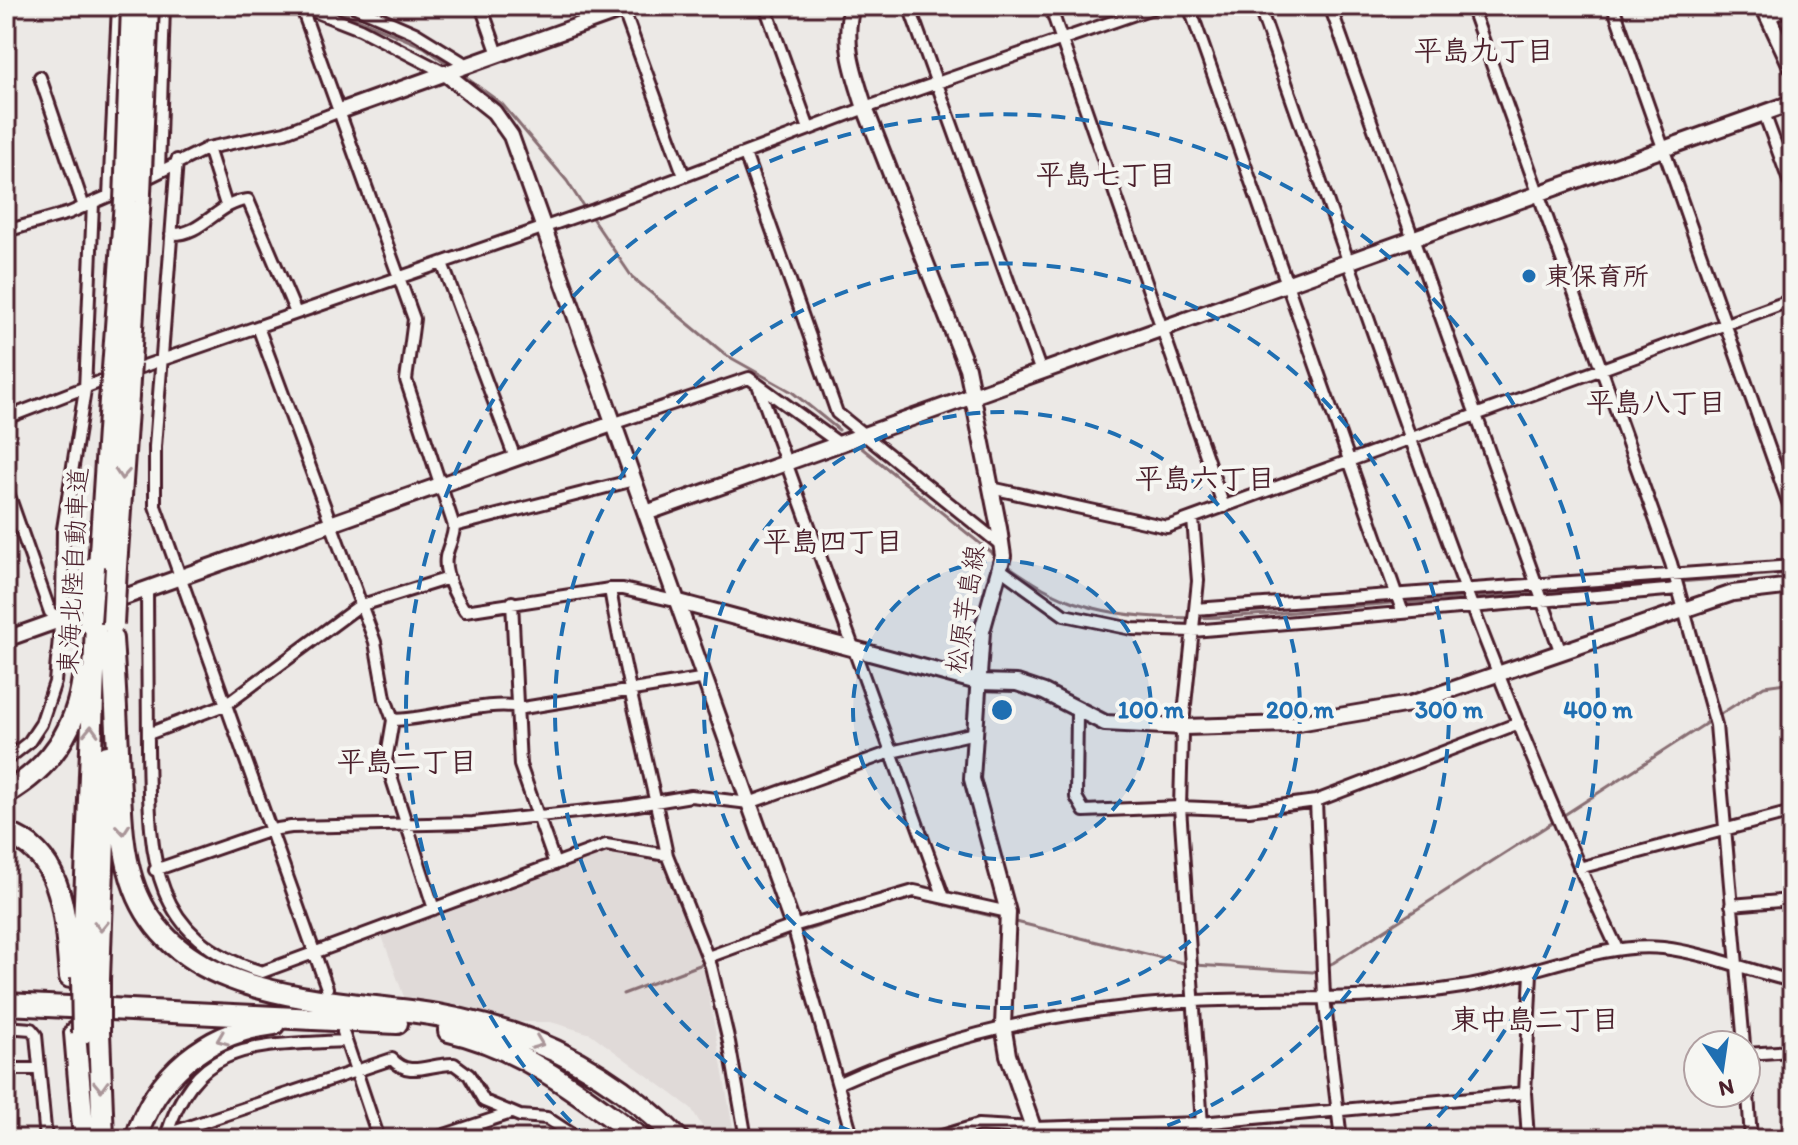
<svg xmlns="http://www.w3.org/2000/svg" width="1798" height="1145" viewBox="0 0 1798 1145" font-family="Itim,'Klee One',sans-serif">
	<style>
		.built { fill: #e0dad8 }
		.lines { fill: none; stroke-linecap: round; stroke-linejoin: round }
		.stream { stroke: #886e73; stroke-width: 3 }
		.minor-casing { stroke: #4a1f2b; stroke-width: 16 }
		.tertiary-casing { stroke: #4a1f2b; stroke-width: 20 }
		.secondary-casing { stroke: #4a1f2b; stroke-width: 20 }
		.motorway-casing { stroke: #4a1f2b; stroke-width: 26 }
		.minor { stroke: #f6f6f2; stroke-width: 10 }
		.tertiary { stroke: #f6f6f2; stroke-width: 14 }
		.secondary { stroke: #f6f6f2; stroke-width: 14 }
		.motorway { stroke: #f6f6f2; stroke-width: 20 }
		.motorway-bridge-casing { stroke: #4a1f2b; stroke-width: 26; stroke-linecap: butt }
		.motorway-bridge { stroke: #f6f6f2; stroke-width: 20 }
		.oneway { stroke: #a99598 }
		.ring { fill: none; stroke: #1f6fb2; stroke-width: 4; stroke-dasharray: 14 10 }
		.poi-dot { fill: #1f6fb2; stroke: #f6f6f2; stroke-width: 3 }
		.labels { text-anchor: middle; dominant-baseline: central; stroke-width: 8; stroke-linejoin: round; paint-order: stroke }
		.poi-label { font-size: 26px; font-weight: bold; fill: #4a1f2b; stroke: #f6f6f2; text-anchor: start }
		.street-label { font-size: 26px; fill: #4a1f2b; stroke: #f6f6f2 }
		.neighbourhood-label { font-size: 28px; font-weight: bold; fill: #4a1f2b; stroke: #f6f6f2 }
		.centre { fill: #1f6fb2; stroke: #f6f6f2; stroke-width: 4 }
		.ring-label { font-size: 24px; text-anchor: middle; font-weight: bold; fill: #1f6fb2; stroke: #f6f6f2; stroke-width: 8; stroke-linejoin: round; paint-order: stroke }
	</style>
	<rect width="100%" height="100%" fill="#ece9e6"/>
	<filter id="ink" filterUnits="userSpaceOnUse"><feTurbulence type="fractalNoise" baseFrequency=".0125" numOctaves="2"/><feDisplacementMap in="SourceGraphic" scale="16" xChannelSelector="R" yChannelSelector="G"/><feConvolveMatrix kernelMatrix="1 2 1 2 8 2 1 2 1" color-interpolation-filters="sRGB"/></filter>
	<g filter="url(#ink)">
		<path class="built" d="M 605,852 L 663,861 L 705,975 L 735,1139 L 710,1139 L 691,1108 L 591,1034 L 551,1022 L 514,1022 L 404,997 L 382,936 Z"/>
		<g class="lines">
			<path class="stream" d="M 327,6 L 424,47 L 449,65
				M 461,74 L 502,104 L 567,181 L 585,209
				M 590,215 L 632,277 L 726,355 L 792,392 L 839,430
				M 858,445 L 998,558
				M 1007,565 C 1030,581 1055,597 1083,605 C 1167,632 1305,609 1395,603
				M 1542,593 L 1792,573
				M 1403,603 L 1535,593
				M 1561,817 L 1764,686 L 1792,682
				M 1012,921 L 1187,964
				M 724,956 L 912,897 L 1004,919
				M 1194,965 L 1313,972 L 1333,963 L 1555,821
				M 623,994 L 705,963"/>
			<defs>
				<path id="minor" d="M 301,6 L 414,319 L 406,380 L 454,526 C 454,538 448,546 446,557 C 443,575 456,597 465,611 L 610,589 L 623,589 L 679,602
					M 301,6 L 360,29 L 445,73
					M 353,6 L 415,33 L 467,65
					M 481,6 L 498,54
					M 622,6 L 684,176
					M 765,6 L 809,129
					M 909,6 L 1041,372
					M 1050,6 L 1224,507
					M 1189,6 L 1403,613
					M 1259,6 C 1372,322 1472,645 1617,948
					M 1330,6 L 1561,653
					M 1471,6 L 1671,563 L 1716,725 L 1744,1045
					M 1613,6 L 1792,513
					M 40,77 L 84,207
					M 1764,113 L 1792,189
					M 208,148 L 226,205
					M 745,154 L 837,413 L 1001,545
					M 177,160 L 155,447 L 155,506 L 327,988
					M 159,171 L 164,6
					M 139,182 L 208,148 L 285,132 L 340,111
					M 109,196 L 118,6
					M 6,231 L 69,213 L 125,189
					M 171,234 C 203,236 217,202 248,200 L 296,313
					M 442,263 L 515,458
					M 258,327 L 375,642 L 385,698 L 393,720 L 386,761 L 434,909
					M 127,372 L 594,210 L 865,108 L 1158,6
					M 758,385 L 943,895
					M 6,418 L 112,377
					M 615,423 L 749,378 L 840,444
					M 6,487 L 50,612 L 61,620
					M 991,488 L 1167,527 L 1792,300
					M 1193,519 L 1198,581 L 1182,733 L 1180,807 L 1203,1139
					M 454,526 L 634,480
					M 1000,569 L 1064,615 L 1132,629 L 1193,631 L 1678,589
					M 610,589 C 625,679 649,766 667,855
					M 147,590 C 147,643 148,696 148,749 C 150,849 146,937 262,972 L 606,845 L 667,855 L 711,966 L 729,1042 L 746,1139
					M 512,602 L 520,765 L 555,864
					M 1195,609 L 1792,566
					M 1077,711 L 1076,797 L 1084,811 L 1180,807 L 1249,810 L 1316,801 L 1519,723
					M 393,720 C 430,720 492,698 523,708 L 706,678
					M 148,734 L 227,704 L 359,606 L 449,578
					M 6,760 L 29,742 L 41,724 L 55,682 L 62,605 L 63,529 L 85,390 L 93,203
					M 1316,801 L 1324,997 L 1341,1139
					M 1579,868 L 1792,812
					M 155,870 L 271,830 L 291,827 L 473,823 L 625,807 L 691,796 L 749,803 L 891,752 L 975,733
					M 1731,905 L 1792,900
					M 793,926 L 853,1139
					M 708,957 L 793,926 L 914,891 L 1008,912
					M 6,1027 L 31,1029 L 36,1035 L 46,1139
					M 343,1032 L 379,1139
					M 1746,1054 L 1792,1051
					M 1746,1065 L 1751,1139
					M 6,1069 L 39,1069
					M 839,1083 C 951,1032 1073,1008 1196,1001 C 1284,997 1375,1001 1462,987 C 1525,978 1602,941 1663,948 C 1706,953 1750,971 1792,981
					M 167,1134 L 392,1059 C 409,1079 431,1063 454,1064 L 469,1075 L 484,1101 L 520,1116 L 547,1118 L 579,1139
					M 166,1137 C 196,1038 258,1046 346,1041
					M 147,1138 L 153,1139
					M 432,1139 L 511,1113
					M 932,1139 L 978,1125 L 1033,1128 L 1201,1123 L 1525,1093
					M 1528,1139 L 1525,1093 L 1531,973"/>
				<path id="tertiary" d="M 1763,6 L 1792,68
					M 1768,17 L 1786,6
					M 445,73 L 494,112 L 511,136 L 793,926
					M 340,111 L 633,6
					M 646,513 L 1792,103
					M 679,602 L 978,682 L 1017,683 L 1044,692 L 1105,723 L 1184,727 L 1292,724 L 1410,704 L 1733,593 L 1792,586
					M 6,639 L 615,423"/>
				<path id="secondary" d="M 852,6 C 842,42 854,74 865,108 L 967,368 L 999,528 L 1003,556 L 982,631 L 972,779 L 1008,912 L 1003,1025 L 1008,1055 L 1037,1139"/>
				<path id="motorway" d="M 130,363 L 140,193
					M 113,369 L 125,201
					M 116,567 L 128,396
					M 99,568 L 110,400
					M 112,639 C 115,683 117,728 119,772 C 121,808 121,845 132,880 C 168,996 311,998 410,1011 C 443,1015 478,1023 510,1033 C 571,1052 634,1093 678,1139
					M 6,793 C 51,767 76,730 83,678
					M 6,833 C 67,854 65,924 70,977
					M 82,977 L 96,623
					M 99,979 L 107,756
					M 6,1004 L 397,1023
					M 449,1031 C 522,1047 582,1095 641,1139
					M 99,1032 L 103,1139
					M 75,1033 L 84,1139
					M 136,1139 C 155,1075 207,1032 274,1024"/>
			</defs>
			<use href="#minor" class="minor-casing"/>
			<use href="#tertiary" class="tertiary-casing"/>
			<use href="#secondary" class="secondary-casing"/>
			<use href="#motorway" class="motorway-casing"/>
			<use href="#minor" class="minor"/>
			<use href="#tertiary" class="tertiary"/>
			<use href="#secondary" class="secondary"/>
			<use href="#motorway" class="motorway"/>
			<defs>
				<path id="motorway-bridge" d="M 140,193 L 148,6
					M 125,201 L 132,6
					M 128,396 L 130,363
					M 110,400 L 113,369
					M 90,623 L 94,567
					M 113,624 L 116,567
					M 82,977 L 83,1033
					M 99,1032 L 99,979"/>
			</defs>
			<use href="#motorway-bridge" class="motorway-bridge-casing"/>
			<use href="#motorway-bridge" class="motorway-bridge"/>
		</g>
		<defs><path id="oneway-chevron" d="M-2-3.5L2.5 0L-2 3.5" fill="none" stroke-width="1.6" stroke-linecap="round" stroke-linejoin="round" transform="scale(2)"/></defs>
		<g class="oneway">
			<use href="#oneway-chevron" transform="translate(122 474) rotate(94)"/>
			<use href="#oneway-chevron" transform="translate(91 731) rotate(-88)"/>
			<use href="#oneway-chevron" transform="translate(123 829) rotate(85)"/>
			<use href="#oneway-chevron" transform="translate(101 926) rotate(92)"/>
			<use href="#oneway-chevron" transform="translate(222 1039) rotate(158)"/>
			<use href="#oneway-chevron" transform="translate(538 1043) rotate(21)"/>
			<use href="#oneway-chevron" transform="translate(101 1086) rotate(88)"/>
		</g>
	</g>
	<circle cx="1002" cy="710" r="149" fill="#1f6fb2" fill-opacity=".12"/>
	<g class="ring">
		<circle cx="1002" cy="710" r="149"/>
		<circle cx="1002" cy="710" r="298"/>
		<path d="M875 1139A447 447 0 1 1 1129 1139"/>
		<path d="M588 1139A596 596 0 1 1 1416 1139"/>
	</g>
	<circle class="poi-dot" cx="1529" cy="276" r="8"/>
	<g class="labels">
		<g class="poi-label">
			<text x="1545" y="276">東保育所</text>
		</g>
		<g class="street-label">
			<text transform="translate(73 571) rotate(-87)">東海北陸自動車道</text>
			<text transform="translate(965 609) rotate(-81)">松原芋島線</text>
		</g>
		<g class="neighbourhood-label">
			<text x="1484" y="50">平島九丁目</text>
			<text x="1106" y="174">平島七丁目</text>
			<text x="1656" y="402">平島八丁目</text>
			<text x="1205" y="478">平島六丁目</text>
			<text x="833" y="541">平島四丁目</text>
			<text x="407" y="761">平島二丁目</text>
			<text x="1535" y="1019">東中島二丁目</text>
		</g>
	</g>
	<circle cx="1002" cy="710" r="12" class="centre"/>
	<g class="ring-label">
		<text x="1151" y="718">100 m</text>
		<text x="1300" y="718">200 m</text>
		<text x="1449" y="718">300 m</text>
		<text x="1598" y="718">400 m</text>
	</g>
	<rect width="1798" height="1145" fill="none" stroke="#f6f6f2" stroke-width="32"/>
	<rect x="16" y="16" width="1766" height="1113" fill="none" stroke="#4a1f2b" stroke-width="3" filter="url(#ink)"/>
	<g transform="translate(1722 1069) rotate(167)"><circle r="38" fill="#f6f6f2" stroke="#b1a0a2" stroke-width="2"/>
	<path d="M0-6L14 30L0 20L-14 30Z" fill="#1f6fb2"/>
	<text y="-12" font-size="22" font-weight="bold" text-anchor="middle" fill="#4a1f2b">N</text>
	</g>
</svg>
